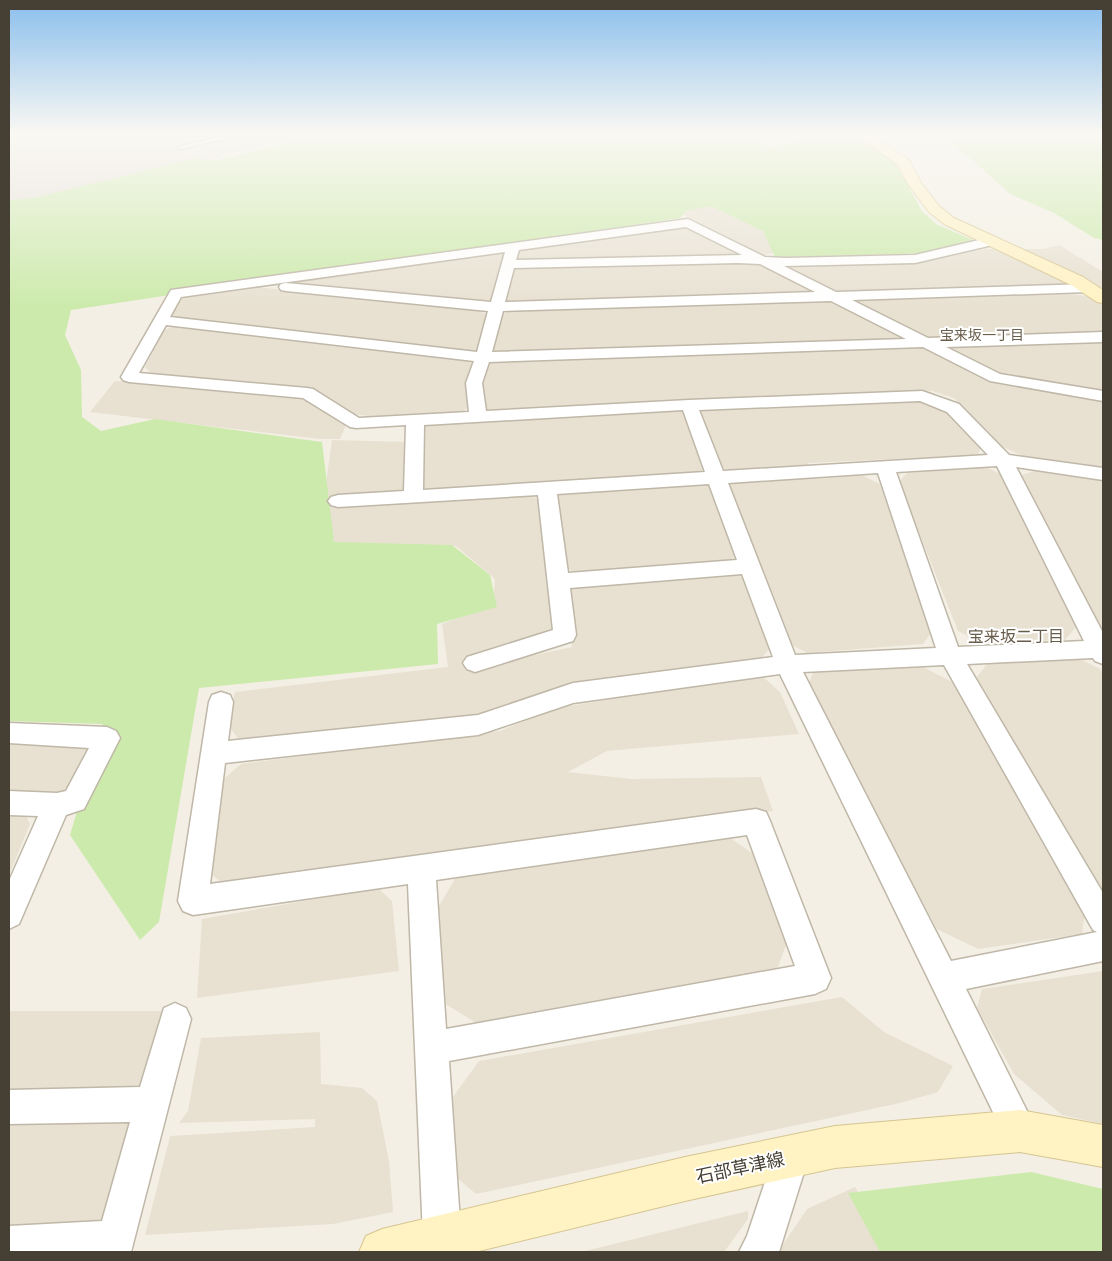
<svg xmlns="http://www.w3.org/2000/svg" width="1112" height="1261" viewBox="0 0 1112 1261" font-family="'Exo 2','Noto Sans JP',sans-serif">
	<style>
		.residential { fill: #e8e1d2 }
		.industrial { fill: #e5e0da }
		.green { fill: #cceaab }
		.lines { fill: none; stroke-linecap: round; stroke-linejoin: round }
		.lane-casing { stroke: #bfb7a7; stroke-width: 3 }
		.street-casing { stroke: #bfb7a7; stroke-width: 3 }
		.secondary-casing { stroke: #d6c591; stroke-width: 2 }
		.lane { fill: #fff; fill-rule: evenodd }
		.street { fill: #fff; fill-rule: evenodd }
		.secondary { fill: #fff2c3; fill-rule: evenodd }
		.labels { text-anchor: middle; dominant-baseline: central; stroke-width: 4; stroke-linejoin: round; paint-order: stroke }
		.far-neighbourhood-label { font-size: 14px; fill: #695d4b; stroke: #fff }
		.neighbourhood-label { font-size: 16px; fill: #695d4b; stroke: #fff }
		.near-street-label { font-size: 18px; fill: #463f34; stroke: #fff }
	</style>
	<rect width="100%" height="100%" fill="#f3efe4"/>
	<path class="residential" d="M 709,205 L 768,233 L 777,252 L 764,255 L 680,213 Z
		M 681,226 L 690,228 L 743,255 L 740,257 L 522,263 L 514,260 L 517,252 L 521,249 Z
		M 1059,245 L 1103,272 L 1103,290 L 1085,279 L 1023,249 L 1044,249 Z
		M 985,249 L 997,249 L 1023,260 L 1066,283 L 1064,286 L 844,294 L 832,292 L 785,267 L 788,264 L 919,261 Z
		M 499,251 L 505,252 L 491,300 L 482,303 L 292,283 L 294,278 Z
		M 750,260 L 759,263 L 813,291 L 809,294 L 511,303 L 503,300 L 511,271 L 518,267 Z
		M 247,286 L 477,310 L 489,316 L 478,350 L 467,353 L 174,319 L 168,314 L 176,299 L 186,294 Z
		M 1072,294 L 1092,297 L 1103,305 L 1103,334 L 936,340 L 924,337 L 853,302 L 856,300 Z
		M 826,301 L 839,304 L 902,336 L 901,341 L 498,354 L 490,349 L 500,316 L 510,311 Z
		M 178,325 L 466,359 L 474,364 L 468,384 L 467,408 L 460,414 L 376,417 L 354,414 L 310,387 L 152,374 L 145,367 L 164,330 Z
		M 1103,340 L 1103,391 L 996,373 L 947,349 L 950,345 Z
		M 917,346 L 929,350 L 992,382 L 1103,401 L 1103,467 L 1023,456 L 1001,446 L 954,398 L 932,391 L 490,412 L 480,407 L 478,389 L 485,364 L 494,360 Z
		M 115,381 L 297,396 L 346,425 L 340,439 L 320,439 L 90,412 Z
		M 919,402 L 947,413 L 981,446 L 978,455 L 808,463 L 807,465 L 731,471 L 720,467 L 700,412 L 705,407 L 766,405 L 768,409 Z
		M 678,409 L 686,413 L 706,467 L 699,472 L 429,490 L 418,485 L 421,429 L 429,423 Z
		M 332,440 L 407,442 L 407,485 L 400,494 L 324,497 Z
		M 986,467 L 1000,474 L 1077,626 L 1065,640 L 979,642 L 958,631 L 899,482 L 907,473 Z
		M 1034,471 L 1103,480 L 1103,632 L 1022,475 Z
		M 815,475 L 817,479 L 861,475 L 880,484 L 932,632 L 923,644 L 807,653 L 785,641 L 728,485 L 733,480 Z
		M 700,481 L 713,487 L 737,553 L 730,561 L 578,573 L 565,568 L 555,498 L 563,490 Z
		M 522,492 L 540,500 L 555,629 L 541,637 L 466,657 L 470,669 L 572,647 L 564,588 L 737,575 L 749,581 L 769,649 L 760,660 L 473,717 L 243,745 L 227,724 L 235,692 L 448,667 L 442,624 L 493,605 L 495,579 L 456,546 L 332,544 L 327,505 Z
		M 1078,658 L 1100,669 L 1103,673 L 1103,891 L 976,678 L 989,662 Z
		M 923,667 L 954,683 L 1085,912 L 1082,934 L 978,949 L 937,929 L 807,687 L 814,671 Z
		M 761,675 L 780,692 L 799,734 L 607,751 L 568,772 L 631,779 L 761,777 L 773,811 L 225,886 L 205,868 L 217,785 L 241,764 L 500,731 L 557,708 Z
		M 9,737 L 93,741 L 64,795 L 9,793 Z
		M 9,815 L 26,816 L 30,824 L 9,875 Z
		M 730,838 L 752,853 L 788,940 L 776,972 L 476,1023 L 444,1003 L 437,909 L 457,876 Z
		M 378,888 L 392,901 L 399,971 L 197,998 L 202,919 Z
		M 1103,971 L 1103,1124 L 1062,1115 L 1014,1074 L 977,1008 L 982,989 Z
		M 842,997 L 884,1032 L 953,1066 L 938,1092 L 900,1103 L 476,1194 L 457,1178 L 453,1097 L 479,1061 Z
		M 9,1011 L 165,1011 L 143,1088 L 9,1094 Z
		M 320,1032 L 321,1084 L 362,1088 L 377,1101 L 389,1161 L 393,1212 L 333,1224 L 145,1235 L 170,1136 L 315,1127 L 315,1119 L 179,1123 L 188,1111 L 201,1038 Z
		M 135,1116 L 103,1224 L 9,1228 L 9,1121 Z
		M 855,1187 L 893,1252 L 778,1252 L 807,1209 Z
		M 748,1211 L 748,1219 L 724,1252 L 581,1252 Z"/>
	<path class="industrial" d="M 17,134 L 307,134 L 171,170 L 9,207 L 9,137 Z"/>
	<path class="green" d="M 321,134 L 735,134 L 770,147 L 799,142 L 814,135 L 827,140 L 841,137 L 835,134 L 851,134 L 894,161 L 922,211 L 936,224 L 973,240 L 973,243 L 934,253 L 775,257 L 763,231 L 711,206 L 686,211 L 680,218 L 71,310 L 65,335 L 81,370 L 82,417 L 101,431 L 155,419 L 322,442 L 334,542 L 452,545 L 490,575 L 497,607 L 437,624 L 438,664 L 199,688 L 159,922 L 140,940 L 70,835 L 103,724 L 9,721 L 9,200 L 33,198 L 192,159 L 218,160 Z
		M 939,134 L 1103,134 L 1103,240 L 1094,238 L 1054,213 L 1010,194 L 975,162 Z
		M 1031,1172 L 1103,1189 L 1103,1252 L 880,1252 L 848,1193 Z"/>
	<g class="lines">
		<defs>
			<path id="lane" d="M 234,134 L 243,134 L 180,149 L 177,147 Z"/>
			<path id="street" d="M 688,219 L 765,257 L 786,258 L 915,255 L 992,237 L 998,241 L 997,244 L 915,263 L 784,266 L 836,292 L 1088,284 L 1093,285 L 1095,288 L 1093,291 L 1088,292 L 852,300 L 928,338 L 1103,332 L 1103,342 L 946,347 L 1000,374 L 1103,391 L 1103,401 L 990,381 L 923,347 L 489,362 L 482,383 L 486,411 L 689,400 L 922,391 L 959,404 L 1009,455 L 1103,468 L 1103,480 L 1016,467 L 1103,633 L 1103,664 L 1095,661 L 1093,658 L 967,664 L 1103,893 L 1103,961 L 966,989 L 1037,1131 L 1032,1143 L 1020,1148 L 1008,1143 L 780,674 L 573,703 L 478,735 L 225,763 L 210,884 L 756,809 L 766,812 L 770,821 L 831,978 L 826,989 L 815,994 L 449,1061 L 461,1237 L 455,1250 C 447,1253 437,1253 429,1250 L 423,1237 L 408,884 L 193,915 L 183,911 L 178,901 L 209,702 L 212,695 L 221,692 L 230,695 L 233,702 L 228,741 L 478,715 L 573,683 L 773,657 L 742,574 L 570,588 L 576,635 L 573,641 L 475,672 L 467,669 L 463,663 L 467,657 L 553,630 L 538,495 L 338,507 L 331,505 L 328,501 L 331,497 L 338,495 L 404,491 L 406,425 L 356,428 L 350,427 L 303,398 L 129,382 L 123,380 L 121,377 L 171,290 ZM 686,227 L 742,255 L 516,260 L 519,250 ZM 505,252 L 491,302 L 286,283 L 281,284 L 279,287 L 281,290 L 286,291 L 488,311 L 477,352 L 170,317 L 181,297 ZM 738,263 L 760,264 L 815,292 L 505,302 L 514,268 ZM 831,301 L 906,339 L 492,352 L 503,311 ZM 166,325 L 474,361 L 466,383 L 469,412 L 359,418 L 313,389 L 307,388 L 139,373 ZM 920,401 L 947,412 L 988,455 L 723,471 L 699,410 ZM 683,410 L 705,472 L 423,490 L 424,425 ZM 997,466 L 1084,641 L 958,647 L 896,472 ZM 878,473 L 936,648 L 795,655 L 728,483 ZM 709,484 L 737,560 L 568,573 L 557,494 ZM 944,665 L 1093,930 L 1097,932 L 951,961 L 803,672 ZM 747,835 L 795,966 L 446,1029 L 436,880 Z
				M 9,723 L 107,727 L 116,731 L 120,738 L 84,809 L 66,815 L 19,924 L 9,929 L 9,881 L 38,816 L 9,815 L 9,791 L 57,793 L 66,791 L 89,748 L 9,743 Z
				M 175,1003 L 186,1008 L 191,1019 L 131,1252 L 9,1252 L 9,1226 L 102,1221 L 130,1122 L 9,1124 L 9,1090 L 140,1087 L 164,1008 Z
				M 791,1138 L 804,1143 L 809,1156 L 779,1252 L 739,1252 L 747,1236 L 778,1143 Z"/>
			<path id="secondary" d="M 855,134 L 869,134 L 909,160 L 921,183 L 939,206 L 954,218 L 1083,277 L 1103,290 L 1103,303 L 1097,302 L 1071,285 L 944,224 L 929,212 L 908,184 L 898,165 Z
				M 1020,1110 L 1103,1125 L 1103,1167 L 1020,1152 L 835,1168 L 685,1201 L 475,1252 L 359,1252 L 366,1236 L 382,1229 L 685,1157 L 835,1126 Z"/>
		</defs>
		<use href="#lane" class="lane-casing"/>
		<use href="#street" class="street-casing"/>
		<use href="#secondary" class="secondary-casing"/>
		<use href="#lane" class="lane"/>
		<use href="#street" class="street"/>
		<use href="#secondary" class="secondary"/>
	</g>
	<linearGradient id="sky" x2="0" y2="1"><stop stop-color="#8abfed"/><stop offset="0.43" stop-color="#faf8f3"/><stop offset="1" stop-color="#faf8f3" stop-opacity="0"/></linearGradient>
	<rect width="1112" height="310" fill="url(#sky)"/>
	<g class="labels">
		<g class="far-neighbourhood-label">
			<text x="982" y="334">宝来坂一丁目</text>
		</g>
		<g class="neighbourhood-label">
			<text x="1016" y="635">宝来坂二丁目</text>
		</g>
		<g class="near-street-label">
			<text transform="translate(740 1167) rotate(-12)">石部草津線</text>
		</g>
	</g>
	<rect width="1112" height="1261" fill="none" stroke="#463f34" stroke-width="20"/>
</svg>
